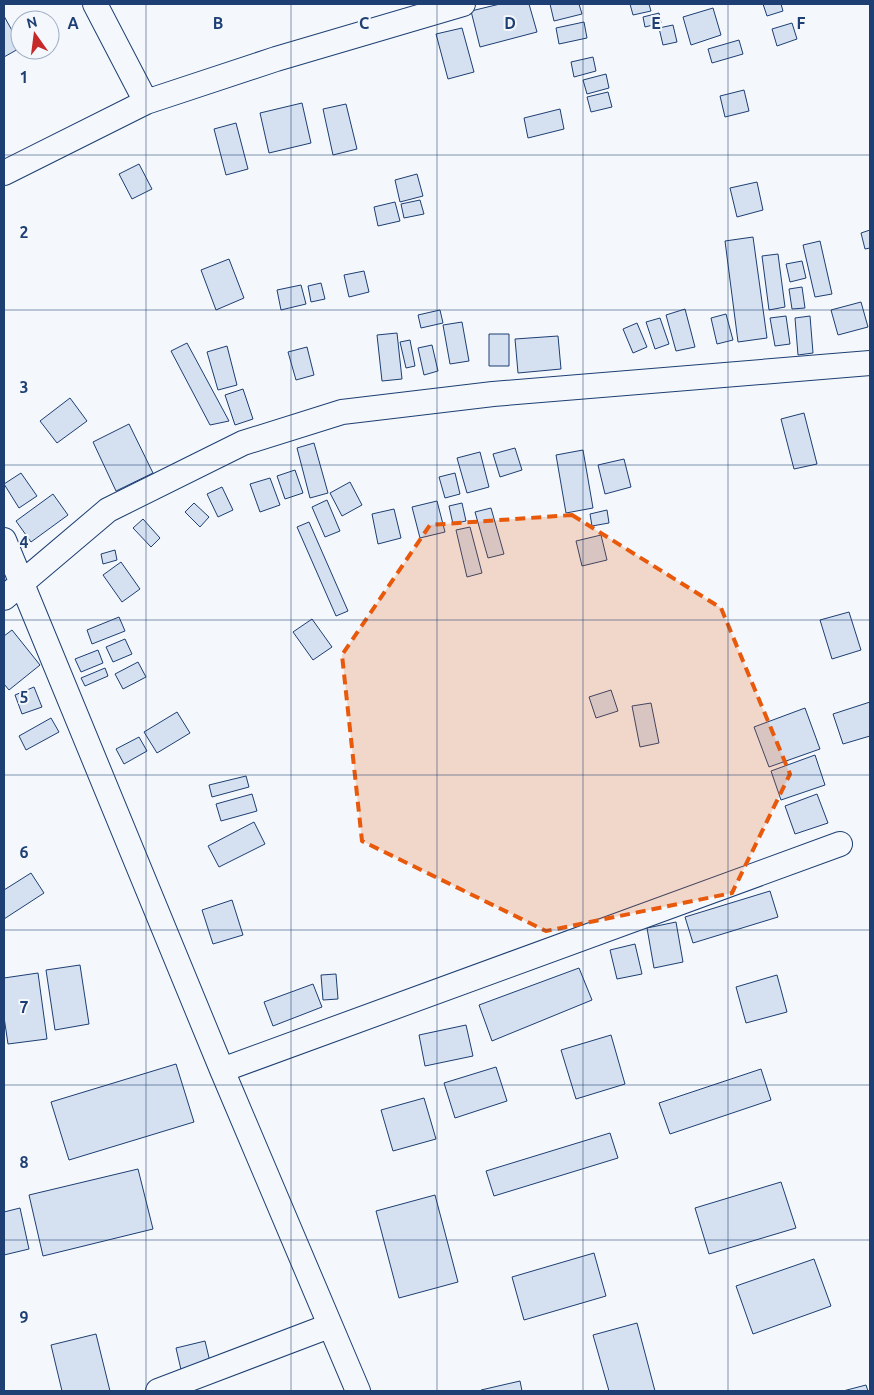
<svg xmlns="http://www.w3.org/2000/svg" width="874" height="1395" viewBox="0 0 874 1395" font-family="Ubuntu,sans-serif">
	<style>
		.building { fill: #d5e0f0; stroke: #1d3f73 }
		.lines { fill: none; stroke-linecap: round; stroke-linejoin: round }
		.minor-casing { stroke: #1d3f73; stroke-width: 26 }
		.minor { stroke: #f4f7fb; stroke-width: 24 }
		.marked { fill: #e8590c; fill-opacity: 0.2; stroke: #e8590c; stroke-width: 4; stroke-dasharray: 10 6; stroke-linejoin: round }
		.grid { fill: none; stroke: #1d3f73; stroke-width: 1; stroke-opacity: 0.55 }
		.grid-label { font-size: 16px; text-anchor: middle; font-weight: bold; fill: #1d3f73; stroke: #f4f7fb; stroke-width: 4; stroke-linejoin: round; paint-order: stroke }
	</style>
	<rect width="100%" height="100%" fill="#f4f7fb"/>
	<path class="building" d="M 500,4 L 529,4 L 537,32 L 480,47 L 471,11 Z
		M 550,4 L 579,4 L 582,14 L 554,21 Z
		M 630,4 L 649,4 L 651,11 L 633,15 Z
		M 763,4 L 781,4 L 783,11 L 767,16 Z
		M 713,8 L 721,35 L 691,45 L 683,17 Z
		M 659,13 L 661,23 L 645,27 L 643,17 Z
		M 4,16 L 20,45 L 20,48 L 4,57 Z
		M 584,22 L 587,38 L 559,44 L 556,28 Z
		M 792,23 L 797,39 L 777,46 L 772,29 Z
		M 673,25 L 677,42 L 663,45 L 659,28 Z
		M 462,28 L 474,72 L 448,79 L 436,34 Z
		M 739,40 L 743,54 L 712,63 L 708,49 Z
		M 593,57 L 596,71 L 574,77 L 571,62 Z
		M 606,74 L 609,88 L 587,94 L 583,80 Z
		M 744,90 L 749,111 L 725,117 L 720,96 Z
		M 608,92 L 612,107 L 591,112 L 587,97 Z
		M 302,103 L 311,143 L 269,153 L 260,113 Z
		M 346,104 L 357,149 L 333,155 L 323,109 Z
		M 560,109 L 564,129 L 528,138 L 524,118 Z
		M 236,123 L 248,169 L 226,175 L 214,129 Z
		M 139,164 L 152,189 L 132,199 L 119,174 Z
		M 417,174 L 423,196 L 400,202 L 395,180 Z
		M 757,182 L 763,210 L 737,217 L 730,188 Z
		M 420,200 L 424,214 L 404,218 L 401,204 Z
		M 395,202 L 400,221 L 378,226 L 374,207 Z
		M 870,230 L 870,248 L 865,249 L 861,233 Z
		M 753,237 L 767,338 L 738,342 L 725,241 Z
		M 820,241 L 832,294 L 815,297 L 803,245 Z
		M 778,254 L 785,307 L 769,310 L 762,256 Z
		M 229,259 L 244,298 L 216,310 L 201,270 Z
		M 802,261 L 806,278 L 790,282 L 786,264 Z
		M 364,271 L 369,292 L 349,297 L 344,275 Z
		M 321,283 L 325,299 L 311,302 L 308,286 Z
		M 301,285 L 306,304 L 281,310 L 277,290 Z
		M 802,287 L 805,308 L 792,309 L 789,289 Z
		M 861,302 L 868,327 L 838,335 L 831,310 Z
		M 685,309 L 695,347 L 676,351 L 666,315 Z
		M 440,310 L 443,323 L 421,328 L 418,315 Z
		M 726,314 L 733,340 L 717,344 L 711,318 Z
		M 786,316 L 790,344 L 775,346 L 770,318 Z
		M 810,316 L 813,353 L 798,355 L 795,318 Z
		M 660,318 L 669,344 L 655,349 L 646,322 Z
		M 462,322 L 469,361 L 450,364 L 443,325 Z
		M 637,323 L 647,347 L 633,353 L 623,329 Z
		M 397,333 L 402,379 L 382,381 L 377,335 Z
		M 489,334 L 509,334 L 509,366 L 489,366 Z
		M 558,336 L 561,369 L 518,373 L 515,339 Z
		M 410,340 L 415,366 L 406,368 L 400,342 Z
		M 187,343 L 229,421 L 210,425 L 171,351 Z
		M 432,345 L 438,371 L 424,375 L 418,348 Z
		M 227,346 L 237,385 L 218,390 L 207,352 Z
		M 307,347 L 314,375 L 296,380 L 288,352 Z
		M 243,389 L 253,419 L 235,425 L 225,395 Z
		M 70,398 L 87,421 L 57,443 L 40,421 Z
		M 804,413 L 817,464 L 794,469 L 781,419 Z
		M 129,424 L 153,473 L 116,491 L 93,442 Z
		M 314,443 L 328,493 L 310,498 L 297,448 Z
		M 515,448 L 522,470 L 500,477 L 493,454 Z
		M 583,450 L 593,508 L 566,513 L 556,455 Z
		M 480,452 L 489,487 L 467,493 L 457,458 Z
		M 624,459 L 631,487 L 605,494 L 598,465 Z
		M 295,470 L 303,493 L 285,499 L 277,476 Z
		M 21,473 L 37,496 L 19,508 L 4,484 Z
		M 455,473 L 460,494 L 445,498 L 439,477 Z
		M 270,478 L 280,505 L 260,512 L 250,484 Z
		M 350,482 L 362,505 L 342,516 L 330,493 Z
		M 222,487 L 233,510 L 218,517 L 207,494 Z
		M 53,494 L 68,515 L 31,542 L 16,521 Z
		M 327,500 L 340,531 L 325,537 L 312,507 Z
		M 437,501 L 445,532 L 420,538 L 412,507 Z
		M 194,503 L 209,517 L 200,527 L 185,512 Z
		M 462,503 L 466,521 L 453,524 L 449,506 Z
		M 491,508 L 504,554 L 488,558 L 475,512 Z
		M 394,509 L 401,538 L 378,544 L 372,514 Z
		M 607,510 L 609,523 L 592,526 L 590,514 Z
		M 143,519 L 160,538 L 151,547 L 133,528 Z
		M 309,522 L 348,611 L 336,616 L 297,527 Z
		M 470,527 L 482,573 L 467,577 L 456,530 Z
		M 601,535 L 607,560 L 582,566 L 576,541 Z
		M 115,550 L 117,560 L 103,564 L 101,554 Z
		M 121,562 L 140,589 L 122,602 L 103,575 Z
		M 849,612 L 861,650 L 832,659 L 820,620 Z
		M 119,617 L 125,631 L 92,644 L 87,630 Z
		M 312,619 L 332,647 L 313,660 L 293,632 Z
		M 12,630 L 40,665 L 9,690 L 4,684 L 4,636 Z
		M 125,639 L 132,654 L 113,662 L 106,647 Z
		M 98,650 L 103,663 L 81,672 L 75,659 Z
		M 138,662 L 146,677 L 123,689 L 115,674 Z
		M 105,668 L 108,676 L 85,686 L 81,678 Z
		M 34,687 L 42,707 L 22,714 L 15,695 Z
		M 611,690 L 618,711 L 596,718 L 589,697 Z
		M 870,702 L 870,736 L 843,744 L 833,714 Z
		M 651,703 L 659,743 L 640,747 L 632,706 Z
		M 805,708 L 820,749 L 769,767 L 754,727 Z
		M 177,712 L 190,733 L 157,753 L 144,732 Z
		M 51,718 L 59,732 L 26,750 L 19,736 Z
		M 139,737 L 147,751 L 124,764 L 116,749 Z
		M 815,755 L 825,785 L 781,800 L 771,771 Z
		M 246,776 L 249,787 L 212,797 L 209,785 Z
		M 252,794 L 257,811 L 221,821 L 216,804 Z
		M 817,794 L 828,823 L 795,834 L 785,806 Z
		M 254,822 L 265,844 L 219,867 L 208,846 Z
		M 31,873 L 44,893 L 4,919 L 4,890 Z
		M 770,891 L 778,917 L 693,943 L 685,917 Z
		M 232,900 L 243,935 L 213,944 L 202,910 Z
		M 676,922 L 683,962 L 654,968 L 647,928 Z
		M 635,944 L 642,974 L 617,979 L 610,950 Z
		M 80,965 L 89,1024 L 55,1030 L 46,970 Z
		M 579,968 L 592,1000 L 492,1041 L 479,1005 Z
		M 38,973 L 47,1039 L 8,1044 L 4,1017 L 4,978 Z
		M 336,974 L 338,999 L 323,1000 L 321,975 Z
		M 777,975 L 787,1012 L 746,1023 L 736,987 Z
		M 313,984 L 322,1007 L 273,1026 L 264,1002 Z
		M 466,1025 L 473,1056 L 425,1066 L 419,1035 Z
		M 611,1035 L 625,1084 L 576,1099 L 561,1050 Z
		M 176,1064 L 194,1122 L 69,1160 L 51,1102 Z
		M 496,1067 L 507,1101 L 455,1118 L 444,1083 Z
		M 761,1069 L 771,1100 L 670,1134 L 659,1103 Z
		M 424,1098 L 436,1139 L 393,1151 L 381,1110 Z
		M 610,1133 L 618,1158 L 494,1196 L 486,1171 Z
		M 138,1169 L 153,1229 L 43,1256 L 29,1195 Z
		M 781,1182 L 796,1228 L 709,1254 L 695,1208 Z
		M 435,1195 L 458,1282 L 399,1298 L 376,1211 Z
		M 20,1208 L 29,1249 L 4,1255 L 4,1212 Z
		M 594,1253 L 606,1296 L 524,1320 L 512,1277 Z
		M 814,1259 L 831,1306 L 753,1334 L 736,1286 Z
		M 637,1323 L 655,1391 L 609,1391 L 593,1335 Z
		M 96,1334 L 110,1391 L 62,1391 L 51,1345 Z
		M 205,1341 L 211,1366 L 182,1374 L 176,1348 Z
		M 520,1381 L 522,1391 L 481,1391 L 481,1390 Z
		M 866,1385 L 868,1391 L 843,1391 Z"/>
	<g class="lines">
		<defs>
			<path id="minor" d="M 95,4 L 146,102
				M 4,173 L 146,102 L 276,59 L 463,4
				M 4,540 L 222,1070 L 358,1391
				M 4,598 L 108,510 L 243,443 L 342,412 L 493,394 L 870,363
				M 222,1070 L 840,844
				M 158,1391 L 329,1326"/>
		</defs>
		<use href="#minor" class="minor-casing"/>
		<use href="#minor" class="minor"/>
	</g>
	<path class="marked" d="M 572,515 L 721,608 L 790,774 L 732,893 L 546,931 L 362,841 L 342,655 L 430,525 Z"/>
	<path class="grid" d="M 146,4 L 146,1391M 291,4 L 291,1391M 437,4 L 437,1391M 583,4 L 583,1391M 728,4 L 728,1391M 4,155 L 870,155M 4,310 L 870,310M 4,465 L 870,465M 4,620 L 870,620M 4,775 L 870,775M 4,930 L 870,930M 4,1085 L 870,1085M 4,1240 L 870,1240"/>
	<g class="grid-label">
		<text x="73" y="29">A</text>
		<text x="218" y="29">B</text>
		<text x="364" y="29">C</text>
		<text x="510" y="29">D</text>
		<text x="656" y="29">E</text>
		<text x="801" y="29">F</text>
		<text x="24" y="83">1</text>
		<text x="24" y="238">2</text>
		<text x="24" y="393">3</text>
		<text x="24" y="548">4</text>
		<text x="24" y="703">5</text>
		<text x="24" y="858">6</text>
		<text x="24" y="1013">7</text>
		<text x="24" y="1168">8</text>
		<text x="24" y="1323">9</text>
	</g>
	<rect width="874" height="1395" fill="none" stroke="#1d3f73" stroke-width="10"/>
	<g transform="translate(35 35) rotate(346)"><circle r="24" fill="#f4f7fb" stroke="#9eadc5"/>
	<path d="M0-4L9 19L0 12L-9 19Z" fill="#c62828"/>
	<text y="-8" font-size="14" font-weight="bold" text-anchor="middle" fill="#1d3f73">N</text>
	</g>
</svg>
